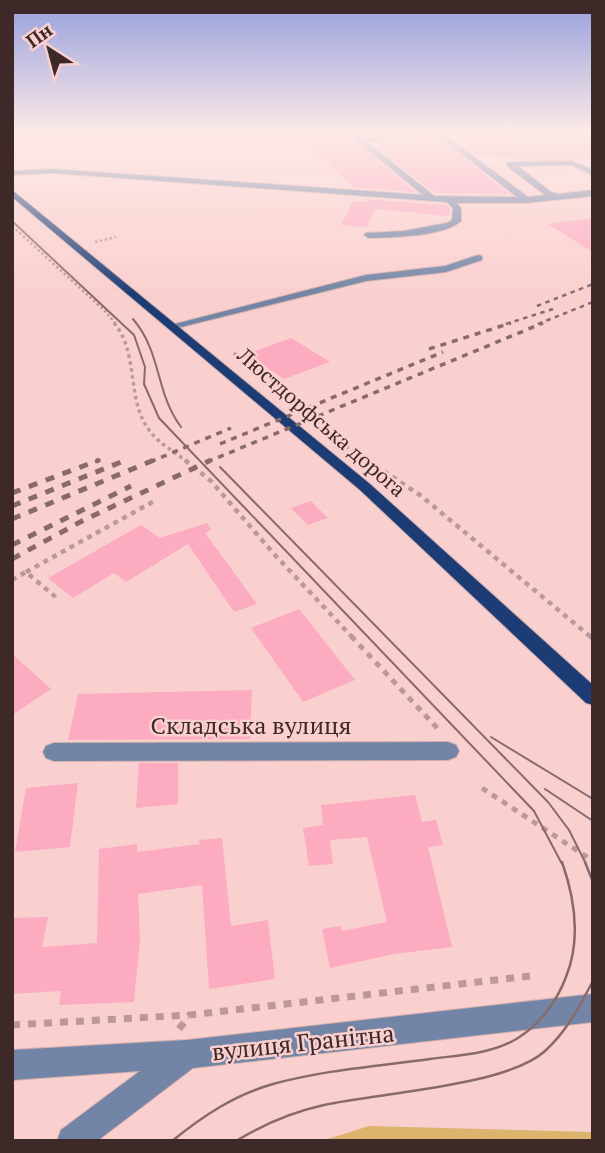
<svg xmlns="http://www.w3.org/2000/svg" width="605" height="1153" viewBox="0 0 605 1153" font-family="'PT Serif',serif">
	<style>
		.green { fill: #dcb46d }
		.building { fill: #fcabc1 }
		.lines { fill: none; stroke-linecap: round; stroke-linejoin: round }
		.minor-casing { stroke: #d4afad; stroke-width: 2 }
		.major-casing { stroke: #d4afad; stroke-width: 2 }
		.path-far4 { stroke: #bc9997; stroke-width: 2.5; stroke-dasharray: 2.5 2.5; stroke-linecap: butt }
		.path-far3 { stroke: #bc9997; stroke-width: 3.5; stroke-dasharray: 3.5 3.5; stroke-linecap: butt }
		.path-far2 { stroke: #bc9997; stroke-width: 4.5; stroke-dasharray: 5 5; stroke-linecap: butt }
		.path-far1 { stroke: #bc9997; stroke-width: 5; stroke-dasharray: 6 6; stroke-linecap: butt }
		.path { stroke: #bc9997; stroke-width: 7; stroke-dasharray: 8 8; stroke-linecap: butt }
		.minor { fill: #7285a6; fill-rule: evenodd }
		.major { fill: #1c3c75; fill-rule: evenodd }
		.tram-far1 { stroke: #886b69; stroke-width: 2 }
		.tram { stroke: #886b69; stroke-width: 2.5 }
		.rail-far2 { stroke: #886b69; stroke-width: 2.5; stroke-dasharray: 4.5 4.5; stroke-linecap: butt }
		.rail-far1 { stroke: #886b69; stroke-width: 3.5; stroke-dasharray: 6 6; stroke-linecap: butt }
		.rail { stroke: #886b69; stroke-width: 5; stroke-dasharray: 9 9; stroke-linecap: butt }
		.labels { text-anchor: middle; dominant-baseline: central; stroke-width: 5; stroke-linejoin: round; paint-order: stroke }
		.street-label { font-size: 21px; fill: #3d2928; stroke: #fad0ce }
		.near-street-label { font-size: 24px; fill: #3d2928; stroke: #fad0ce }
	</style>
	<rect width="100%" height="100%" fill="#fad0ce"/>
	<path class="green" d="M 369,1126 L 593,1132 L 593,1141 L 321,1141 Z"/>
	<path class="building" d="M 297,133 L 346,133 L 415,192 L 353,187 Z
		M 428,133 L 433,133 L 509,194 L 435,193 L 373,144 L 425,136 Z
		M 446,133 L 593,133 L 593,158 L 478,157 Z
		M 365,199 L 446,205 L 450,209 L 449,216 L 375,209 L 367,227 L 341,225 L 353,201 L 368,202 Z
		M 593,218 L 593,252 L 548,224 Z
		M 291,338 L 330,362 L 284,379 L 247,354 Z
		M 311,501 L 328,518 L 308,525 L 291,508 Z
		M 207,523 L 211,530 L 205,533 L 257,604 L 234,612 L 188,544 L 126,582 L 114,573 L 73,598 L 48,578 L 141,525 L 160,538 Z
		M 299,609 L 355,680 L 303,702 L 251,628 Z
		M 12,654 L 51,689 L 12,715 Z
		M 252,690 L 250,739 L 68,740 L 78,694 Z
		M 139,763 L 178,763 L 178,804 L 136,808 Z
		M 78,783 L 70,847 L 15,852 L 26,788 Z
		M 415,795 L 422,822 L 436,820 L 443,845 L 428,847 L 452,947 L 394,954 L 330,968 L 322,929 L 341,926 L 342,931 L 387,922 L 367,837 L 330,840 L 333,864 L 309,866 L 303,828 L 323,825 L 321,805 Z
		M 222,838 L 231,926 L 268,920 L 275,979 L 209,989 L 202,885 L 138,894 L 140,940 L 134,1002 L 59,1005 L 61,991 L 12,994 L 12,918 L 48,917 L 42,947 L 97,943 L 99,849 L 137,844 L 137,852 L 200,844 L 199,840 Z"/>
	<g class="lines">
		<defs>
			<path id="minor" d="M 348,133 L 356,133 L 362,138 L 425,133 L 367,142 L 434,196 L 517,197 L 435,133 L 442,133 L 528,197 L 545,195 L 507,166 L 507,162 L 572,161 L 593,170 L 593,175 L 571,165 L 518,166 L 551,192 L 558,194 L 593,190 L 593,196 L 526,203 L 457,203 L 461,208 L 461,221 C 443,237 393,237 369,238 L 364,235 L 366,233 L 404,231 L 447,223 L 452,220 L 453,208 L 447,202 L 53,173 L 12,175 L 12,171 L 53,169 L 423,195 Z
				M 478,255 L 482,256 L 482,260 L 446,272 L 366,281 L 173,329 L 167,326 L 366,275 L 445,266 Z
				M 448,742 L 456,745 L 459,751 L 456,757 L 448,760 L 54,761 L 46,758 L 43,752 L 46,746 L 54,743 Z
				M 593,994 L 593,1022 L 193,1068 L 97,1141 L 57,1141 L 61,1130 L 140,1071 L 12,1080 L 12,1050 L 187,1040 Z"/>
			<path id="major" d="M 12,190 L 370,484 L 593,685 L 593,705 L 586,703 L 360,490 L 12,197 Z"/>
		</defs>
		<use href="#minor" class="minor-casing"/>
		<use href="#major" class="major-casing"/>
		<path class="path-far4" d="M 12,226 L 104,310 L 116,324
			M 95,242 L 116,237"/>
		<path class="path-far3" d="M 114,323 C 139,352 126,399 149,430 C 158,443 175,452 187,462
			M 234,353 L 270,379 L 274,388
			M 346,446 L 370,462"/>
		<path class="path-far2" d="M 185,460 L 211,481 L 274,554 L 353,638
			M 367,460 L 420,495 L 592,638
			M 26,572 L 156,500
			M 12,580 L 26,572 L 58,599"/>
		<path class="path-far1" d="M 351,636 L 440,731
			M 590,636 L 593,639
			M 482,788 L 593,861"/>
		<path class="path" d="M 12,1025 L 189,1015
			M 179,1029 L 190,1015 L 530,976"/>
		<use href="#minor" class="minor"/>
		<use href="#major" class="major"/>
		<path class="tram-far1" d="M 12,221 L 134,335 L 145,367 L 144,384 L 159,418 L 534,811 L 562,864
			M 133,319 C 162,353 155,392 181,427
			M 220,467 L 548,802 L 569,830 L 586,864
			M 491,737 L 593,799
			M 545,789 L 593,821"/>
		<path class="tram" d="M 585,862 L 593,882
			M 172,1141 C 203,1116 234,1095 273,1084 C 324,1070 378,1066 430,1059 C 460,1055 492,1054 518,1038 C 540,1024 557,1001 566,977 C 581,940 575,899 562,862
			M 236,1141 C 264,1124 292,1112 324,1105 C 378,1093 507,1086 545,1051 C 567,1031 579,1007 593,981"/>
		<path class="rail-far2" d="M 537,306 L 593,284
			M 506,324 L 553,309
			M 538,324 L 593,302"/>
		<path class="rail-far1" d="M 429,349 L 511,323
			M 220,444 L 443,352
			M 95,462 L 102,459
			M 150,462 L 231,428
			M 207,462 L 543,323"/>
		<path class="rail" d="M 12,493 L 99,460
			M 12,506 L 121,462
			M 12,519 L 154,460
			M 12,545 L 131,486
			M 12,559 L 82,521 L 211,460"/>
	</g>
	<linearGradient id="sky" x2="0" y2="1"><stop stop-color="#97a0dc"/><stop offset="0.45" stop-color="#fdeae9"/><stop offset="1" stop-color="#fdeae9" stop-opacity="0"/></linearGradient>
	<rect width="605" height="294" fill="url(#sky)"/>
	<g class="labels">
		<g class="street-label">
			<text transform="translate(322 422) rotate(41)">Люстдорфська дорога</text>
		</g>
		<g class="near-street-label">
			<text x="251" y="725">Складська вулиця</text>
			<text transform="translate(303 1042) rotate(-6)">вулиця Гранітна</text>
		</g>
	</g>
	<rect width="605" height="1153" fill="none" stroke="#3d2928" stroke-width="28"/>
	<g transform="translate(49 49) rotate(324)" stroke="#fad0ce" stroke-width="5" paint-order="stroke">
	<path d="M0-5L12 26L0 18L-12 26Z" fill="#3d2928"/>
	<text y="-10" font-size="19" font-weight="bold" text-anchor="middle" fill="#3d2928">Пн</text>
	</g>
</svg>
